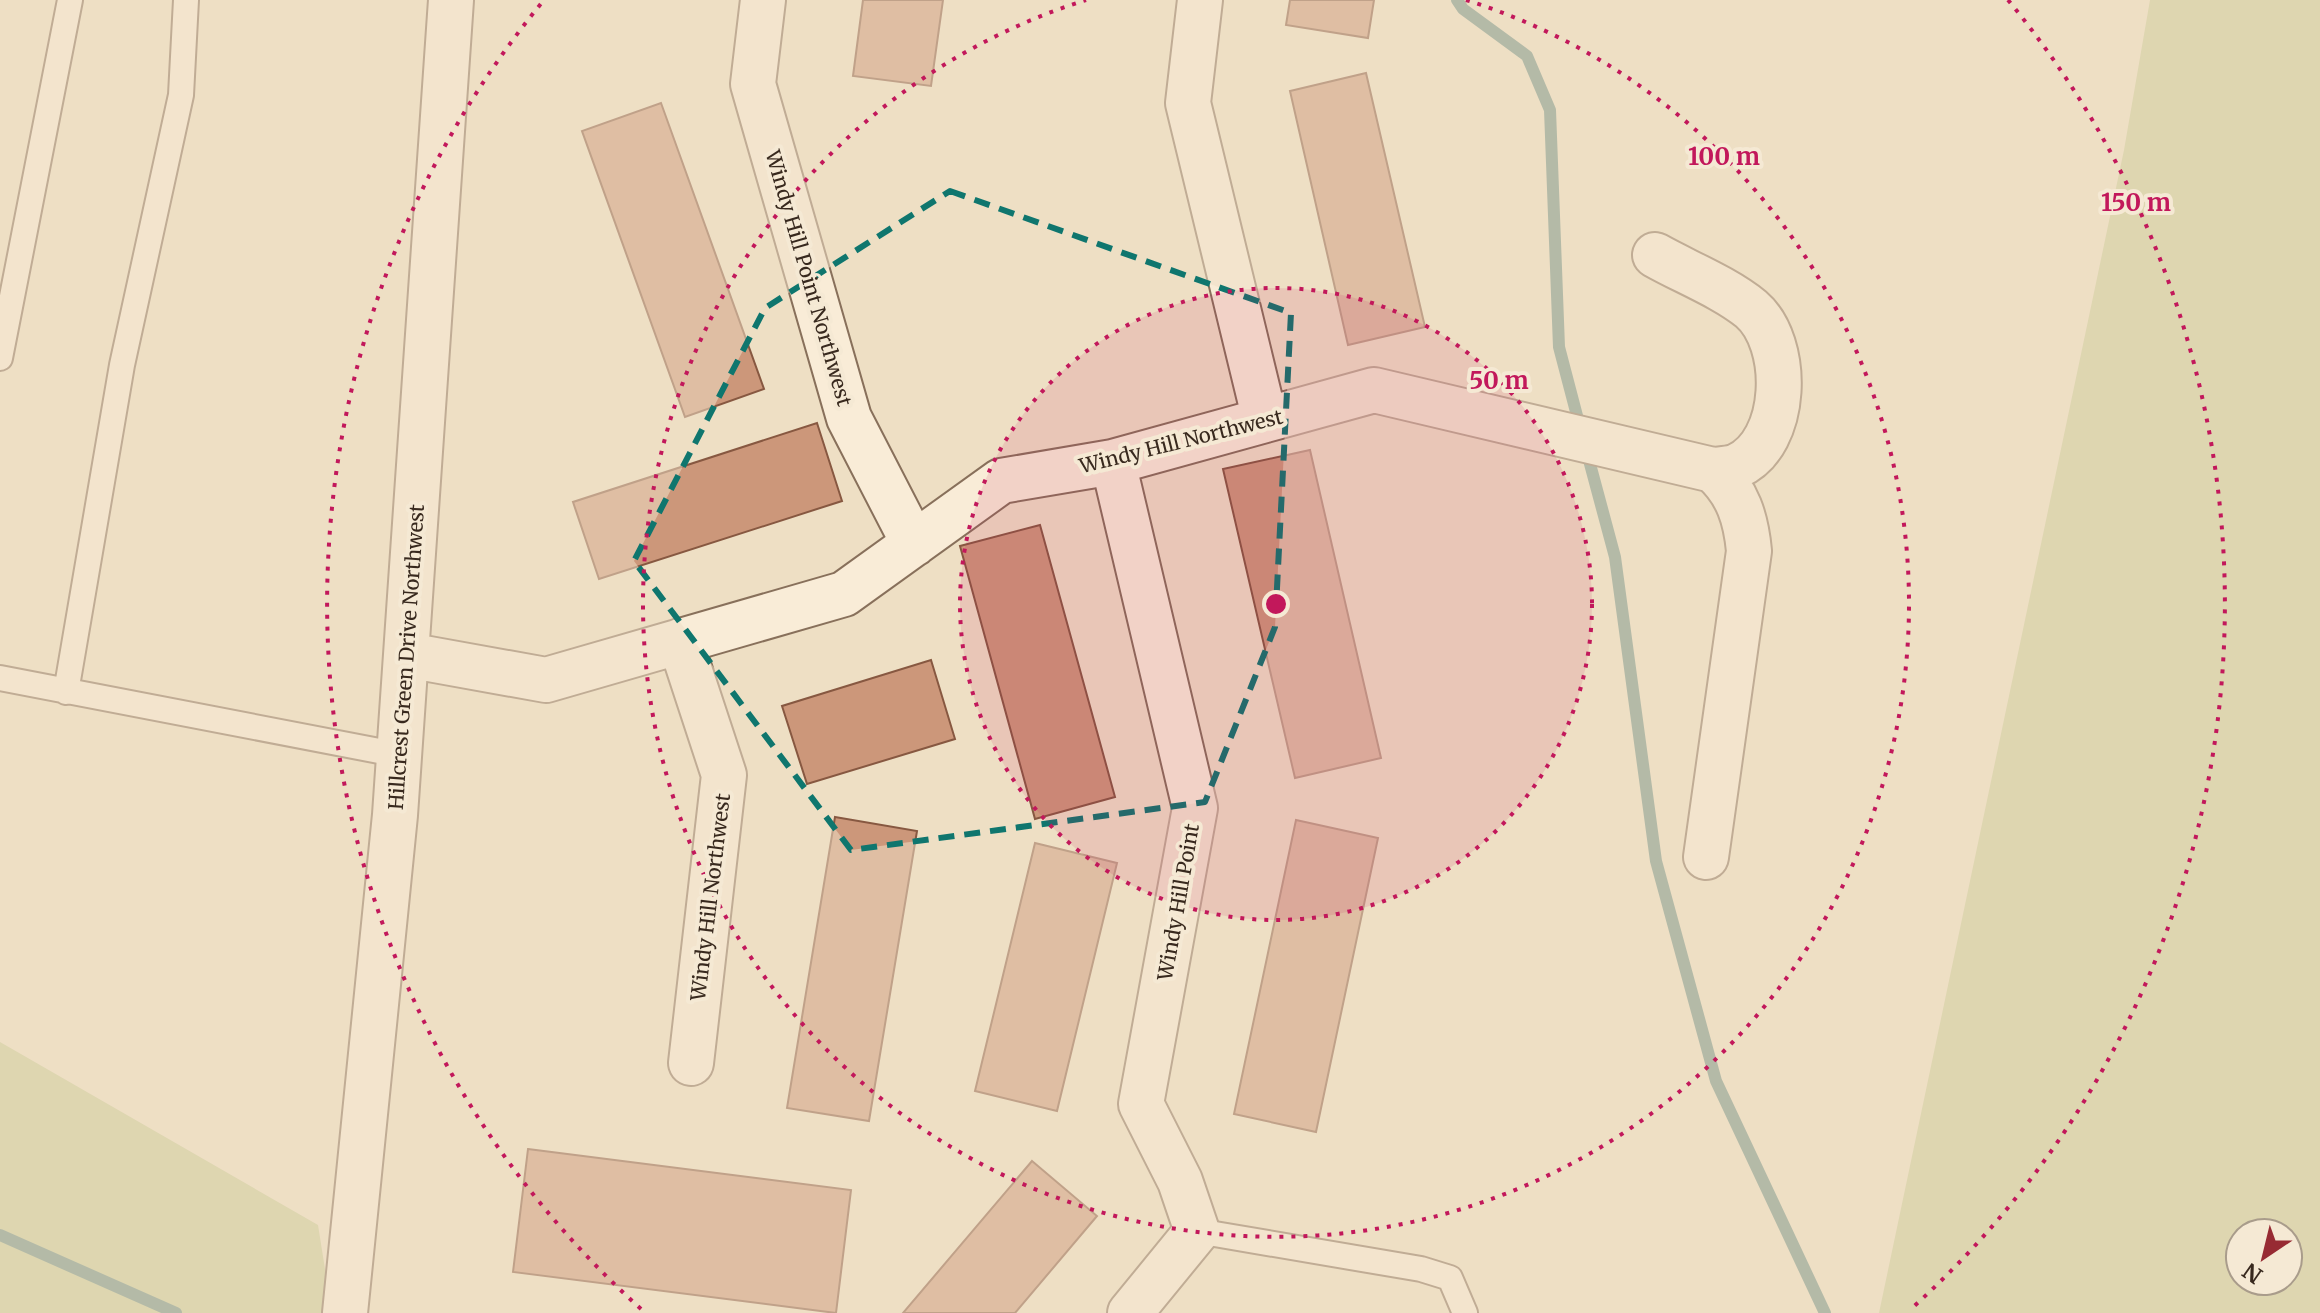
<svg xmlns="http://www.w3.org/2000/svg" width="2320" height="1313" viewBox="0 0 2320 1313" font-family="Merriweather,serif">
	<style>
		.green { fill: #c9cc98; fill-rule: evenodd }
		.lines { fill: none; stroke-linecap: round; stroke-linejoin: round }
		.stream { stroke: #6d8f84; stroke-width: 12 }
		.building { fill: #cc977a; stroke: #875841; stroke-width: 2 }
		.service-casing { stroke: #88705b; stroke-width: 28 }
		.minor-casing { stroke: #88705b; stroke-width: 48 }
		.service { stroke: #f9ecd7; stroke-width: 24 }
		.minor { stroke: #f9ecd7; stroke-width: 44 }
		.marked { fill: none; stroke: #0f766e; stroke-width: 6; stroke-dasharray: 16 10; stroke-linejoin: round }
		.ring { fill: none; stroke: #c2185b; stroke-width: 4; stroke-dasharray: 4 8 }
		.labels { text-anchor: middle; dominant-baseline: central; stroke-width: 8; stroke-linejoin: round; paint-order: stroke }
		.street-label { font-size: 20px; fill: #38291e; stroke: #f5e9d4 }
		.centre { fill: #c2185b; stroke: #f5e9d4; stroke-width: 4 }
		.ring-label { font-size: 24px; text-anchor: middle; font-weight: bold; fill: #c2185b; stroke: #f5e9d4; stroke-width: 8; stroke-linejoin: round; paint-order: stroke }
	</style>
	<rect width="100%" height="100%" fill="#eedfc4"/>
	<path class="green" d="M 2150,0 L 2320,0 L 2320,1313 L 1879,1313 L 2124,150 ZM 2288,1233 L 2288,1281 L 2240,1281 L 2240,1233 Z
		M 0,1042 L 318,1225 L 332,1313 L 0,1313 Z"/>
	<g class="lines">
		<path class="stream" d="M 1457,0 L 1463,9 L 1527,56 L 1550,110 L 1559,347 L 1581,431
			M 1586,449 L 1615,557 L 1656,861 L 1716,1081 L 1825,1313
			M 0,1235 L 176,1313"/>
	</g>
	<path class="building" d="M 863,0 L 943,0 L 931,86 L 853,76 Z
		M 1290,0 L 1374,0 L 1368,38 L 1286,25 Z
		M 1366,73 L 1425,327 L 1348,345 L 1290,91 Z
		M 661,103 L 764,389 L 685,417 L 582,131 Z
		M 817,423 L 842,501 L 599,579 L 573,502 Z
		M 1310,450 L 1381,758 L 1295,778 L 1223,469 Z
		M 1040,525 L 1115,797 L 1035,819 L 960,546 Z
		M 931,660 L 955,739 L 807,784 L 782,706 Z
		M 835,817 L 917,831 L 869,1121 L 787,1108 Z
		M 1296,820 L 1378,838 L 1316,1132 L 1234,1114 Z
		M 1035,843 L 1117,863 L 1057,1111 L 975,1091 Z
		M 528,1149 L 851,1190 L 836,1313 L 513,1272 Z
		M 1032,1161 L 1097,1216 L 1015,1313 L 903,1313 Z"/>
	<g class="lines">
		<defs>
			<path id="service" d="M 0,358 L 70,0
				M 0,678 L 400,755
				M 66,692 L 122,365 L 181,95 L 186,0
				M 1197,1231 L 1421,1269 L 1450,1278 L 1465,1313"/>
			<path id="minor" d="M 763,0 L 753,84 L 849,418 L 914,544
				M 1200,0 L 1188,103 L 1265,420
				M 1113,462 L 1195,808 L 1141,1104 L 1180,1181 L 1197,1231 L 1130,1313
				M 680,641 L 724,775 L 691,1063
				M 407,655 L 546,680 L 844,594 L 1001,481 L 1113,462 L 1374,390 L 1713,470 C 1720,469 1730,469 1737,466 C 1789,443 1791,343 1751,309 C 1724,287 1685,272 1655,255
				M 1706,857 L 1749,551 C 1746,519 1738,492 1713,470
				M 345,1313 L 395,815 L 451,0"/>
		</defs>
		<use href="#service" class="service-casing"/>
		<use href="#minor" class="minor-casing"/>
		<use href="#service" class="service"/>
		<use href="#minor" class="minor"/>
	</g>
	<path d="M0 0H2320V1313H0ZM 950,191 L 1291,313 L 1275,627 L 1205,802 L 851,850 L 634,561 L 765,308 Z" fill="#eedfc4" fill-opacity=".55" fill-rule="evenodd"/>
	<path class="marked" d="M 950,191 L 1291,313 L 1275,627 L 1205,802 L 851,850 L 634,561 L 765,308 Z"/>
	<circle cx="1276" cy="604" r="316" fill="#c2185b" fill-opacity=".12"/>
	<g class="ring">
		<circle cx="1276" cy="604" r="316"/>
		<path d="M1466 0A633 633 0 1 1 1086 0"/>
		<path d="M641 1309A949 949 0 0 1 544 0M2008 0A949 949 0 0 1 1911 1309"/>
	</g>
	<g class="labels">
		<g class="street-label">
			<text transform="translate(809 278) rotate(74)">Windy Hill Point Northwest</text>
			<text transform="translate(1181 441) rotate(-14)">Windy Hill Northwest</text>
			<text transform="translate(406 657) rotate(-86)">Hillcrest Green Drive Northwest</text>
			<text transform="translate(710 897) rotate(-83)">Windy Hill Northwest</text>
			<text transform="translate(1178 902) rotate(-80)">Windy Hill Point</text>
		</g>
	</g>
	<circle cx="1276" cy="604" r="12" class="centre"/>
	<g class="ring-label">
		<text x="1724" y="165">100 m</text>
		<text x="2136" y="211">150 m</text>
		<text x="1499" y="389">50 m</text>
	</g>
	<g transform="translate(2264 1257) rotate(215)"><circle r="38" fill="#f5e9d4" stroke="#a99c8b" stroke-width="2"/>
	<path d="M0-6L14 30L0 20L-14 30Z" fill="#972b33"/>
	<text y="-12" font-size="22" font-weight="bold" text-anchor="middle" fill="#38291e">N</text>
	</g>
</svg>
